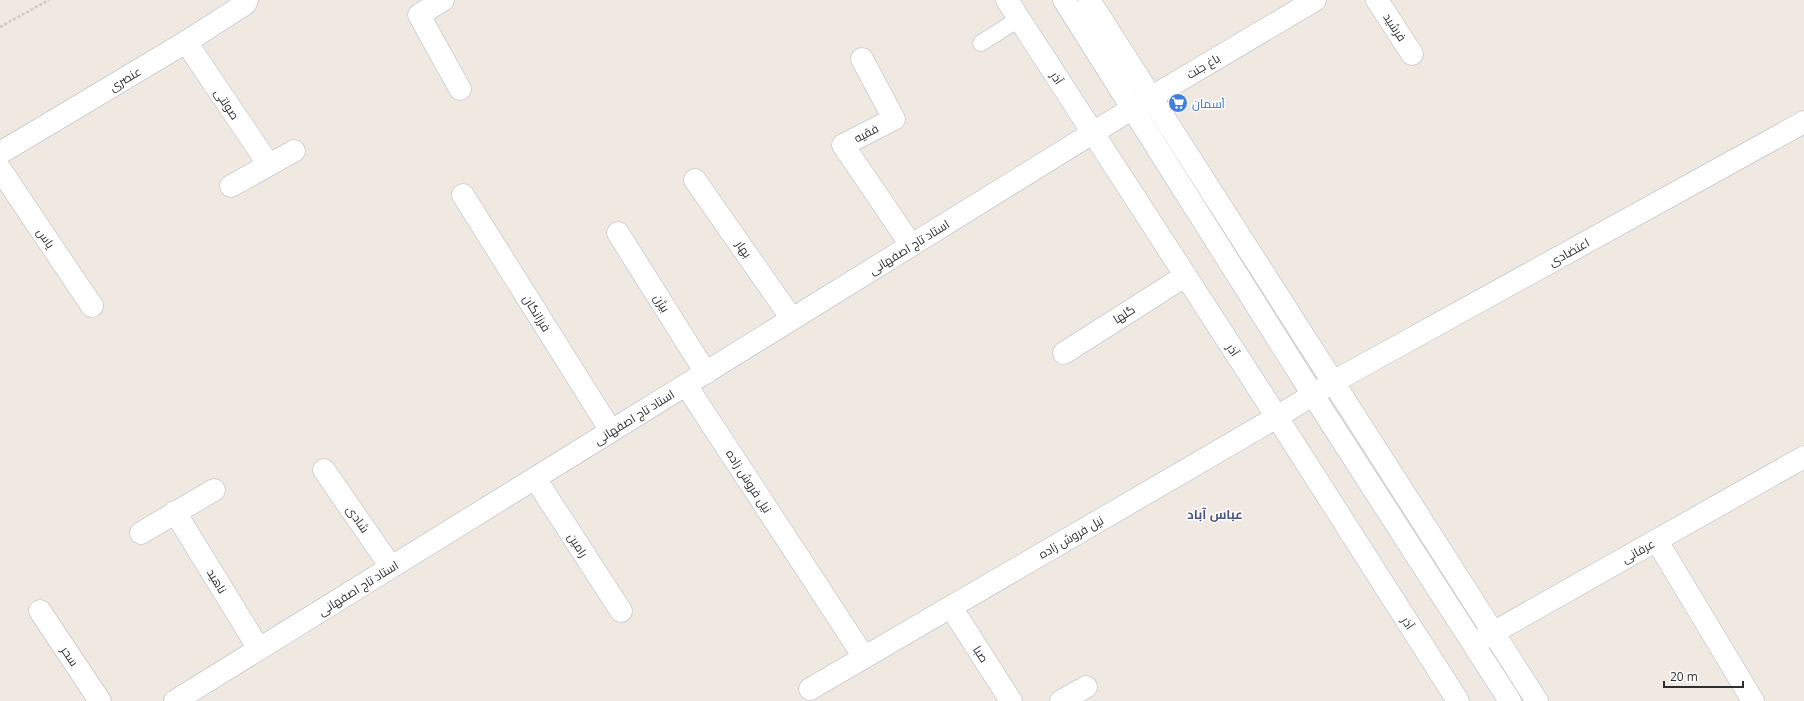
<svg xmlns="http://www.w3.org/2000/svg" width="1804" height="701" viewBox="0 0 1804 701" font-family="'Open Sans',Cairo,sans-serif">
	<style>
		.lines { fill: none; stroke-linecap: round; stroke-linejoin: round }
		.service-casing { stroke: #b4b7c1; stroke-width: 17 }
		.minor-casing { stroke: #b4b7c1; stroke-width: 23 }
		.secondary-casing { stroke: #b4b7c1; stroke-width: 23 }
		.path { stroke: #c9c9c9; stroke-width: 2.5; stroke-dasharray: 3 2; stroke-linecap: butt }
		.service { stroke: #fff; stroke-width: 16 }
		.minor { stroke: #fff; stroke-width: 22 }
		.secondary { stroke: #fff; stroke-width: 22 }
		.labels { text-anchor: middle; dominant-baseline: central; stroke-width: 3; stroke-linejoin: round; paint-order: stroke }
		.street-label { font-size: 12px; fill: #2e2e2e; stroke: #fff }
		.shop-label { font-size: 12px; fill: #366cbe; stroke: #fff; text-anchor: start }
		.neighbourhood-label { font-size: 13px; font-weight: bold; fill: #4d5680; stroke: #fff }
	</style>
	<rect width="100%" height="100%" fill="#efe9e1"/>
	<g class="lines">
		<defs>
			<path id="service" d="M 981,43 L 1019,19"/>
			<path id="minor" d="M 443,0 L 419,15 L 460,89
				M 1089,0 L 1537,701
				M 1377,0 L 1412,54
				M 186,42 L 269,165
				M 862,59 L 894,119 L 843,145 L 911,245
				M 0,153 L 186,42 L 245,4 L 247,0
				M 0,169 L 92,306
				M 695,180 L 792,319
				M 231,186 L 294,151
				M 463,195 L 611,431
				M 618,233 L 706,373
				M 1064,353 L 1185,276
				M 686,385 L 864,657
				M 324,470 L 391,567
				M 535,478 L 621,611
				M 175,512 L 259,649
				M 141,533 L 214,490
				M 1657,541 L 1753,701
				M 951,607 L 1011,701
				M 40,611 L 100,701
				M 1480,640 L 1804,457
				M 810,689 L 1277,417 L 1333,382 L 1804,122
				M 175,701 L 1133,108 L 1315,0
				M 1061,701 L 1086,687"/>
			<path id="secondary" d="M 1007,0 L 1277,417 L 1458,701
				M 1064,0 L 1313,395 L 1510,701"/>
		</defs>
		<use href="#service" class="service-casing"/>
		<use href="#minor" class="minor-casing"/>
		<use href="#secondary" class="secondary-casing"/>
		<path class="path" d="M 0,27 L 49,0"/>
		<use href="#service" class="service"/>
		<use href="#minor" class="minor"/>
		<use href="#secondary" class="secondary"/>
	</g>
	<defs>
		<symbol id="supermarket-disc" viewBox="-11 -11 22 22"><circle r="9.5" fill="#3f7fe0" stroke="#fff"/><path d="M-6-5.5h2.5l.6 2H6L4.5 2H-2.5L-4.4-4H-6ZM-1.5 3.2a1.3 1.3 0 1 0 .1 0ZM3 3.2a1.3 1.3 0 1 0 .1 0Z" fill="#fff"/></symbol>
	</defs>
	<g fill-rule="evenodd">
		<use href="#supermarket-disc" x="1167" y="92" width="22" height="22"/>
	</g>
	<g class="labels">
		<g class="street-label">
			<text transform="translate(1395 27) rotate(57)">فرشید</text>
			<text transform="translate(1203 66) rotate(-31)">باغ جنت</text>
			<text transform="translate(1057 78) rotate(57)">آذر</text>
			<text transform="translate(125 79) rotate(-31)">عنصری</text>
			<text transform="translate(227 104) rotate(56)">صولتی</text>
			<text transform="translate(866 133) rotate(-27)">فقیه</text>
			<text transform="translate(46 238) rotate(56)">یاس</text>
			<text transform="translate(909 247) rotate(-32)">استاد تاج اصفهانی</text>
			<text transform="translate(744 249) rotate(55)">بهار</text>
			<text transform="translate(1569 252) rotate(-29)">اعتضادی</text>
			<text transform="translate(662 303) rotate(58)">بیژن</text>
			<text transform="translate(537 313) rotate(58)">فرزانگان</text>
			<text transform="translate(1124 314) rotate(-32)">گلها</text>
			<text transform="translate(1233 350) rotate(57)">آذر</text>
			<text transform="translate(634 417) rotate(-32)">استاد تاج اصفهانی</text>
			<text transform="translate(749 481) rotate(57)">نیل فروش زاده</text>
			<text transform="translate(358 519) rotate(55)">شادی</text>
			<text transform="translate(1071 537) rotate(-30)">نیل فروش زاده</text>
			<text transform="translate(578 545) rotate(57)">رامین</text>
			<text transform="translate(1638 551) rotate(-29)">عرفانی</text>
			<text transform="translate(217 581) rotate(59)">ناهید</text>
			<text transform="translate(358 588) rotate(-32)">استاد تاج اصفهانی</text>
			<text transform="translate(1408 623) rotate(57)">آذر</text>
			<text transform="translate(981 654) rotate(57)">صبا</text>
			<text transform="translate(70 656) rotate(56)">سحر</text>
		</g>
		<g class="shop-label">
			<text x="1192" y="103">آسمان</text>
		</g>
		<g class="neighbourhood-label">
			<text x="1215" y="514">عباس آباد</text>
		</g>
	</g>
	<path d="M1664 681v6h79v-6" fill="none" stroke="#2e2e2e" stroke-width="2"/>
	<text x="1670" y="681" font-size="12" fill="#2e2e2e" stroke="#ffffff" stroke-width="3" paint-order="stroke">20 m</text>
</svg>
